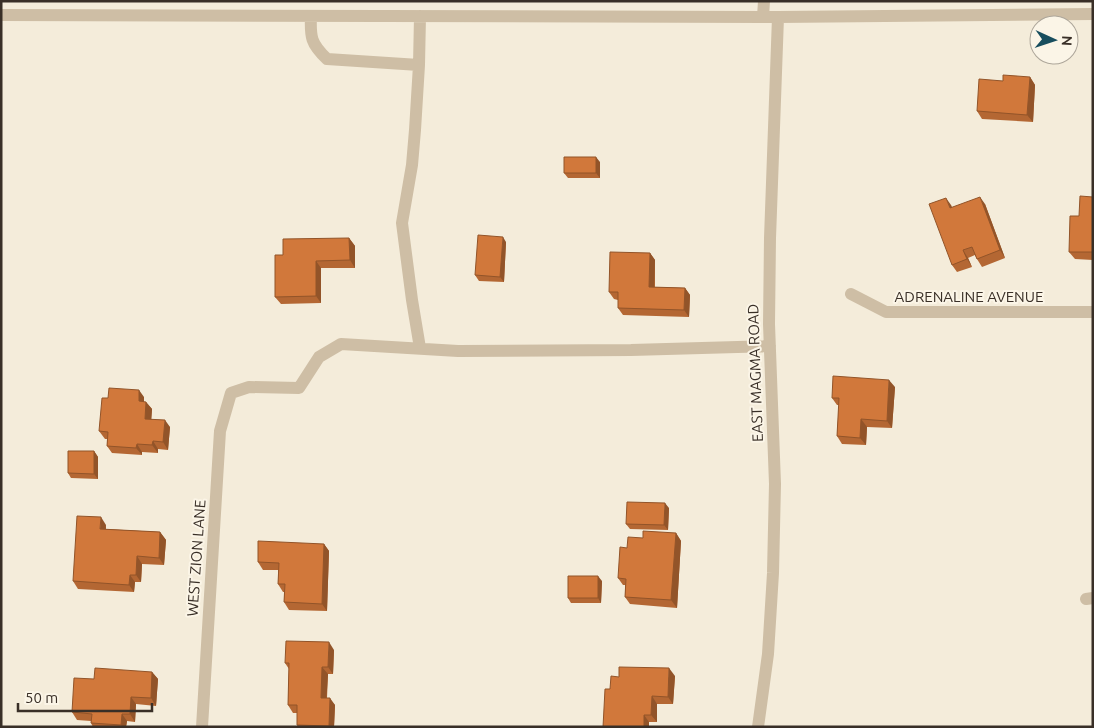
<svg xmlns="http://www.w3.org/2000/svg" width="1094" height="728" viewBox="0 0 1094 728" font-family="Ubuntu,sans-serif">
	<style>
		.lines { fill: none; stroke-linecap: round; stroke-linejoin: round }
		.minor { stroke: #cebea5; stroke-width: 12 }
		.wall { fill: #b46733 }
		.shaded-wall { fill: #925429 }
		.building { fill: #d1783b; stroke: #925429 }
		.labels { text-anchor: middle; dominant-baseline: central; stroke-width: 4; stroke-linejoin: round; paint-order: stroke }
		.street-label { font-size: 15px; fill: #392f27; stroke: #fbf5e7 }
	</style>
	<rect width="100%" height="100%" fill="#f4ecda"/>
	<g class="lines">
		<path class="minor" d="M 1,15 L 778,17 L 1093,14
			M 311,16 C 310,37 311,44 327,59 L 419,65
			M 420,16 L 419,65 L 415,130 L 412,165 L 402,223 L 412,300 L 420,348
			M 763,17 L 764,1
			M 851,294 L 886,312 L 1093,312
			M 1086,599 L 1093,598
			M 202,727 L 220,431 L 231,393 L 249,387 L 299,388 L 319,357 L 341,344 L 458,351 L 631,350 L 770,346
			M 758,727 L 768,654 L 773,573 L 775,484 L 769,324 L 770,238 L 778,17"/>
	</g>
	<path class="wall" d="M 1030,77 L 1035,85 L 1033,122 L 982,119 L 977,111 L 1003,81 Z
		M 600,162 L 600,178 L 568,178 L 564,173 Z
		M 1093,197 L 1093,260 L 1075,259 L 1069,252 L 1079,216 Z
		M 985,204 L 1005,258 L 982,267 L 977,259 L 975,255 L 968,258 L 972,267 L 957,272 L 952,265 L 951,205 L 952,208 Z
		M 349,238 L 355,246 L 355,268 L 321,268 L 321,303 L 281,304 L 275,297 L 283,255 Z
		M 506,242 L 504,282 L 479,281 L 475,275 Z
		M 650,253 L 655,260 L 655,287 L 685,288 L 690,295 L 689,317 L 623,315 L 618,308 L 618,300 L 614,299 L 609,292 Z
		M 895,387 L 892,428 L 867,427 L 866,445 L 842,444 L 837,436 L 839,405 L 837,405 L 832,398 Z
		M 144,397 L 144,402 L 146,402 L 152,409 L 151,419 L 170,427 L 168,450 L 158,449 L 158,453 L 142,452 L 142,455 L 112,453 L 107,446 L 107,439 L 105,439 L 99,431 Z
		M 94,451 L 98,457 L 98,479 L 71,478 L 68,473 Z
		M 669,508 L 668,530 L 630,529 L 626,524 Z
		M 106,525 L 106,529 L 160,532 L 166,540 L 164,565 L 142,564 L 141,582 L 135,582 L 134,592 L 78,589 L 73,581 Z
		M 676,533 L 681,541 L 677,608 L 630,604 L 625,597 L 625,585 L 623,585 L 618,578 L 627,548 L 643,538 Z
		M 324,544 L 329,551 L 327,611 L 289,610 L 284,602 L 284,592 L 283,592 L 278,584 L 278,570 L 263,570 L 258,562 Z
		M 602,581 L 601,603 L 571,603 L 568,598 Z
		M 334,650 L 333,674 L 328,674 L 327,698 L 335,705 L 334,727 L 298,727 L 297,725 L 297,713 L 293,713 L 288,705 L 289,669 L 285,663 Z
		M 152,672 L 158,679 L 156,706 L 136,704 L 135,722 L 127,721 L 126,727 L 93,727 L 91,723 L 91,721 L 77,720 L 72,712 L 94,679 Z
		M 675,676 L 673,704 L 657,704 L 657,722 L 649,722 L 649,727 L 603,727 L 610,689 Z"/>
	<path class="shaded-wall" d="M 1030,77 L 1035,85 L 1033,122 L 1027,115 Z
		M 596,157 L 600,162 L 600,178 L 596,173 Z
		M 980,197 L 985,204 L 1005,258 L 1000,250 Z
		M 946,198 L 951,205 L 955,216 L 950,208 Z
		M 503,237 L 506,242 L 504,282 L 500,277 Z
		M 349,238 L 355,246 L 355,268 L 350,260 Z
		M 963,250 L 968,258 L 972,267 L 967,259 Z
		M 650,253 L 655,260 L 654,294 L 649,287 Z
		M 316,261 L 321,268 L 321,303 L 316,296 Z
		M 685,288 L 690,295 L 689,317 L 684,310 Z
		M 889,380 L 895,387 L 892,428 L 887,421 Z
		M 139,390 L 144,397 L 144,409 L 139,401 Z
		M 146,402 L 152,409 L 151,426 L 145,419 Z
		M 861,419 L 867,427 L 866,445 L 860,438 Z
		M 165,420 L 170,427 L 168,450 L 163,442 Z
		M 153,441 L 158,449 L 158,453 L 152,445 Z
		M 137,444 L 142,452 L 142,455 L 136,448 Z
		M 94,451 L 98,457 L 98,479 L 94,474 Z
		M 665,503 L 669,508 L 668,530 L 664,525 Z
		M 101,517 L 106,525 L 105,536 L 100,529 Z
		M 160,532 L 166,540 L 164,565 L 159,558 Z
		M 676,533 L 681,541 L 677,608 L 671,600 Z
		M 324,544 L 329,551 L 327,611 L 322,604 Z
		M 137,556 L 142,564 L 141,582 L 136,575 Z
		M 130,575 L 135,582 L 134,592 L 129,585 Z
		M 598,576 L 602,581 L 601,603 L 598,598 Z
		M 329,642 L 334,650 L 333,674 L 328,667 Z
		M 322,667 L 328,674 L 326,705 L 321,698 Z
		M 669,668 L 675,676 L 673,704 L 668,697 Z
		M 152,672 L 158,679 L 156,706 L 151,698 Z
		M 652,696 L 657,704 L 657,722 L 651,715 Z
		M 131,697 L 136,704 L 135,722 L 130,714 Z
		M 330,698 L 335,705 L 334,727 L 329,726 Z
		M 122,714 L 127,721 L 126,727 L 122,727 L 121,725 Z
		M 644,715 L 649,722 L 649,727 L 644,727 Z"/>
	<path class="building" d="M 1003,75 L 1030,77 L 1027,115 L 977,111 L 979,79 L 1003,81 Z
		M 564,157 L 596,157 L 596,173 L 564,173 Z
		M 1080,196 L 1093,197 L 1093,252 L 1069,252 L 1070,216 L 1079,216 Z
		M 980,197 L 1000,250 L 977,259 L 972,247 L 963,250 L 967,259 L 952,265 L 929,204 L 946,198 L 950,208 Z
		M 478,235 L 503,237 L 500,277 L 475,275 Z
		M 349,238 L 350,260 L 316,261 L 316,296 L 275,297 L 275,255 L 283,255 L 283,239 Z
		M 610,252 L 650,253 L 649,287 L 685,288 L 684,310 L 618,308 L 618,292 L 609,292 Z
		M 833,376 L 889,380 L 887,421 L 861,419 L 860,438 L 837,436 L 839,398 L 832,398 Z
		M 109,388 L 139,390 L 139,401 L 146,402 L 145,419 L 165,420 L 163,442 L 153,441 L 152,445 L 137,444 L 136,448 L 107,446 L 108,432 L 99,431 L 102,398 L 108,398 Z
		M 68,451 L 94,451 L 94,474 L 68,473 Z
		M 627,502 L 665,503 L 664,525 L 626,524 Z
		M 77,516 L 101,517 L 100,529 L 160,532 L 159,558 L 137,556 L 136,575 L 130,575 L 129,585 L 73,581 Z
		M 643,531 L 676,533 L 671,600 L 625,597 L 626,579 L 618,578 L 620,547 L 627,548 L 628,537 L 643,538 Z
		M 258,541 L 324,544 L 322,604 L 284,602 L 285,584 L 278,584 L 279,563 L 258,562 Z
		M 568,576 L 598,576 L 598,598 L 568,598 Z
		M 286,641 L 329,642 L 328,667 L 322,667 L 321,698 L 330,698 L 329,726 L 297,725 L 297,705 L 288,705 L 289,663 L 285,663 Z
		M 619,667 L 669,668 L 668,697 L 652,696 L 651,715 L 644,715 L 644,727 L 603,727 L 605,689 L 610,689 L 611,676 L 619,677 Z
		M 95,668 L 152,672 L 151,698 L 131,697 L 130,714 L 122,714 L 121,725 L 91,723 L 92,714 L 72,712 L 74,678 L 94,679 Z"/>
	<g class="labels">
		<g class="street-label">
			<text x="969" y="296">ADRENALINE AVENUE</text>
			<text transform="translate(755 373) rotate(-92)">EAST MAGMA ROAD</text>
			<text transform="translate(196 558) rotate(-86)">WEST ZION LANE</text>
		</g>
	</g>
	<rect width="1094" height="728" fill="none" stroke="#392f27" stroke-width="5"/>
	<g transform="translate(1054 40) rotate(93)"><circle r="24" fill="#fbf5e7" stroke="#ada69a"/>
	<path d="M0-4L9 19L0 12L-9 19Z" fill="#184e5e"/>
	<text y="-8" font-size="14" font-weight="bold" text-anchor="middle" fill="#392f27">N</text>
	</g>
	<path d="M18 703v8h134v-8" fill="none" stroke="#392f27" stroke-width="2.5"/>
	<text x="25" y="703" font-size="15" fill="#392f27" stroke="#fbf5e7" stroke-width="4" paint-order="stroke">50 m</text>
</svg>
